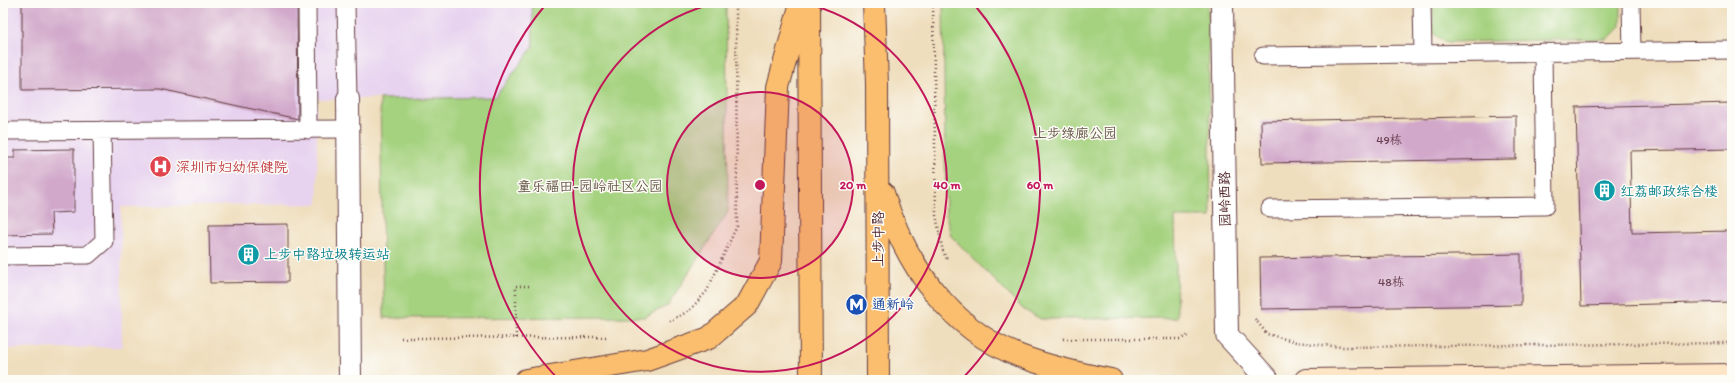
<svg xmlns="http://www.w3.org/2000/svg" width="1735" height="383" viewBox="0 0 1735 383" font-family="Itim,'LXGW WenKai TC',sans-serif">
	<style>
		.built { fill: #e7d2ef }
		.green { fill: #a5d27f; stroke: #787855 }
		.building { fill: #d1a8ca }
		.lines { fill: none; stroke-linecap: round; stroke-linejoin: round }
		.lane-casing { stroke: #633c41; stroke-width: 19 }
		.street-casing { stroke: #633c41; stroke-width: 24 }
		.secondary-casing { stroke: #633c41; stroke-width: 24 }
		.primary-casing { stroke: #633c41; stroke-width: 24 }
		.path { stroke: #633c41; stroke-width: 2.5; stroke-dasharray: 1 3; stroke-linecap: butt }
		.lane { stroke: #fff; stroke-width: 17 }
		.street { stroke: #fff; stroke-width: 22 }
		.secondary { stroke: #fde5c5; stroke-width: 22 }
		.primary { stroke: #fabe6e; stroke-width: 22 }
		.ring { fill: none; stroke: #c2185b; stroke-width: 2 }
		.labels { text-anchor: middle; dominant-baseline: central; stroke-width: 3; stroke-linejoin: round; paint-order: stroke }
		.number-label { font-size: 12px; fill: #6c4153 }
		.park-label { font-size: 14px; fill: #655544; stroke: #fdfcf7 }
		.health-label { font-size: 14px; fill: #be3a42; stroke: #fdfcf7; text-anchor: start }
		.culture-label { font-size: 14px; fill: #0d838f; stroke: #fdfcf7; text-anchor: start }
		.street-label { font-size: 14px; fill: #4a1f2b; stroke: #fdfcf7 }
		.transit-label { font-size: 14px; fill: #164399; stroke: #fdfcf7; text-anchor: start }
		.centre { fill: #c2185b; stroke: #fdfcf7; stroke-width: 2 }
		.ring-label { font-size: 12px; text-anchor: middle; font-weight: bold; fill: #c2185b; stroke: #fdfcf7; stroke-width: 3; stroke-linejoin: round; paint-order: stroke }
	</style>
	<rect width="100%" height="100%" fill="#fdfcf7"/>
	<filter id="ink" filterUnits="userSpaceOnUse"><feTurbulence type="fractalNoise" baseFrequency=".025" numOctaves="2"/><feDisplacementMap in="SourceGraphic" scale="8" xChannelSelector="R" yChannelSelector="G"/><feConvolveMatrix kernelMatrix="1 2 1 2 8 2 1 2 1" color-interpolation-filters="sRGB"/></filter>
	<filter id="wash" filterUnits="userSpaceOnUse"><feTurbulence type="fractalNoise" baseFrequency=".012" numOctaves="4" result="noise"/><feDisplacementMap in="SourceGraphic" scale="16" xChannelSelector="R" yChannelSelector="G"/><feGaussianBlur stdDeviation="0.9" result="paint"/><feColorMatrix in="noise" values="0 0 0 0 0 0 0 0 0 0 0 0 0 0 0 0 0 1.4 0 .05"/><feComposite in="paint" operator="in"/></filter>
	<g filter="url(#wash)">
		<rect width="100%" height="100%" fill="#efdebd"/>
		<path class="built" d="M 3,3 L 532,3 L 533,47 L 495,97 L 316,99 L 318,204 L 121,207 L 122,347 L 3,349 Z"/>
		<path class="green" d="M 532,3 L 726,3 L 728,212 L 667,306 L 644,317 L 384,318 L 380,99 L 495,97 L 533,47 Z
			M 943,3 L 1208,3 L 1211,217 L 1175,217 L 1177,318 L 1041,319 L 1024,310 L 951,236 L 946,215 Z
			M 1433,3 L 1621,3 L 1621,26 L 1608,39 L 1444,42 L 1433,33 Z"/>
		<g id="blocks">
			<path class="building" d="M 22,3 L 297,3 L 298,119 L 160,89 L 22,90 Z
				M 1732,103 L 1732,149 L 1630,151 L 1632,233 L 1732,231 L 1732,302 L 1581,306 L 1576,107 Z
				M 1516,116 L 1516,159 L 1262,163 L 1261,121 Z
				M 74,149 L 74,212 L 51,213 L 52,234 L 3,235 L 3,158 L 15,158 L 15,150 Z
				M 288,224 L 288,282 L 210,283 L 209,225 Z
				M 1521,254 L 1521,305 L 1261,309 L 1260,258 Z"/>
		</g>
	</g>
	<g filter="url(#ink)">
		<use href="#blocks" fill-opacity="0" stroke="#633c41" stroke-width="1"/>
		<g class="lines">
			<defs>
				<path id="lane" d="M 307,3 L 308,130
					M 346,3 L 348,99
					M 1422,3 L 1423,53
					M 1631,3 L 1632,51
					M 1263,56 L 1732,50
					M 3,131 L 349,129
					M 1270,209 L 1545,206 L 1543,52
					M 3,256 L 88,255 L 104,241 L 102,130"/>
				<path id="street" d="M 1222,3 L 1227,335 L 1268,380
					M 348,99 L 350,380"/>
				<path id="secondary" d="M 1306,380 L 1732,375"/>
				<path id="primary" d="M 809,3 L 811,380
					M 874,3 L 877,84 L 878,380
					M 883,193 C 905,263 949,329 1020,356 C 1049,367 1080,374 1111,380
					M 526,380 L 647,360 L 709,338 L 747,305 L 771,261 L 778,87 L 801,3"/>
			</defs>
			<use href="#lane" class="lane-casing"/>
			<use href="#street" class="street-casing"/>
			<use href="#secondary" class="secondary-casing"/>
			<use href="#primary" class="primary-casing"/>
			<path class="path" d="M 933,3 L 936,215 L 943,252 L 947,259
				M 1255,319 L 1267,334 L 1296,342 L 1341,347 L 1732,343
				M 669,321 L 689,311 L 707,291 L 737,226 L 736,3
				M 401,338 L 609,337
				M 516,338 L 516,286 L 532,286
				M 1063,339 L 1180,339 L 1190,335"/>
			<use href="#lane" class="lane"/>
			<use href="#street" class="street"/>
			<use href="#secondary" class="secondary"/>
			<use href="#primary" class="primary"/>
		</g>
	</g>
	<circle cx="760" cy="185" r="93" fill="#c2185b" fill-opacity=".12"/>
	<g class="ring">
		<circle cx="760" cy="185" r="93"/>
		<path d="M804 3A187 187 0 1 1 716 3"/>
		<path d="M559 380A280 280 0 0 1 547 3M973 3A280 280 0 0 1 961 380"/>
	</g>
	<defs>
		<symbol id="hospital-disc" viewBox="-11 -11 22 22"><circle r="9.5" fill="#e0444e" stroke="#fdfcf7"/><path d="M-5-5h3v3.5h4V-5h3V5h-3V1.5h-4V5h-3Z" fill="#fff"/></symbol>
		<symbol id="building-disc" viewBox="-11 -11 22 22"><circle r="9.5" fill="#0f9aa8" stroke="#fdfcf7"/><path d="M-4-6H4V6H1V3H-1V6H-4ZM-2.5-4.3h1.7v1.8h-1.7ZM.8-4.3h1.7v1.8H.8ZM-2.5-1h1.7V.8h-1.7ZM.8-1h1.7V.8H.8Z" fill="#fff"/></symbol>
		<symbol id="metro-disc" viewBox="-11 -11 22 22"><circle r="9.5" fill="#1a4fb4" stroke="#fdfcf7"/><path d="M-5.5 5V-5H-3L0 0L3-5H5.5V5H3V-.5L0 4L-3-.5V5Z" fill="#fff"/></symbol>
	</defs>
	<g fill-rule="evenodd">
		<use href="#hospital-disc" x="148" y="154" width="25" height="25"/>
		<use href="#building-disc" x="1592" y="178" width="25" height="25"/>
		<use href="#building-disc" x="236" y="242" width="25" height="25"/>
		<use href="#metro-disc" x="844" y="292" width="25" height="25"/>
	</g>
	<g class="labels">
		<g class="number-label">
			<text x="1389" y="140">49栋</text>
			<text x="1391" y="282">48栋</text>
		</g>
		<g class="park-label">
			<text x="1075" y="133">上步绿廊公园</text>
			<text x="590" y="186">童乐福田-园岭社区公园</text>
		</g>
		<g class="health-label">
			<text x="176" y="167">深圳市妇幼保健院</text>
		</g>
		<g class="culture-label">
			<text x="1620" y="191">红荔邮政综合楼</text>
			<text x="264" y="254">上步中路垃圾转运站</text>
		</g>
		<g class="street-label">
			<text transform="translate(1225 199) rotate(-91)">园岭西路</text>
			<text transform="translate(878 239) rotate(-90)">上步中路</text>
		</g>
		<g class="transit-label">
			<text x="872" y="304">通新岭</text>
		</g>
	</g>
	<circle cx="760" cy="185" r="6" class="centre"/>
	<g class="ring-label">
		<text x="853" y="189">20 m</text>
		<text x="947" y="189">40 m</text>
		<text x="1040" y="189">60 m</text>
	</g>
	<rect width="1735" height="383" fill="none" stroke="#fdfcf7" stroke-width="16"/>
</svg>
